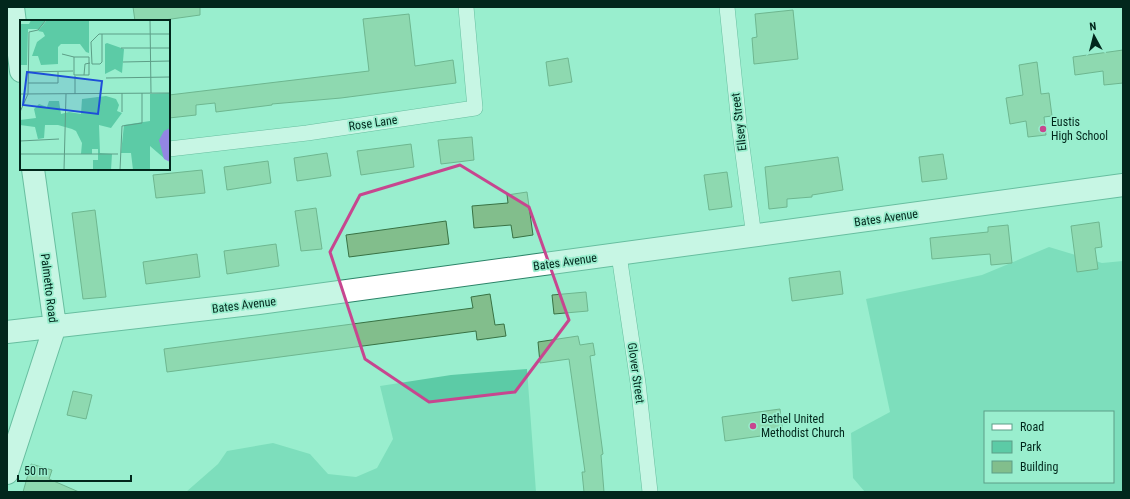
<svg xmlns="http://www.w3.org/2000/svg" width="1130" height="499" viewBox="0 0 1130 499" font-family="'Roboto Condensed',sans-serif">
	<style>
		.green { fill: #5ccba6; fill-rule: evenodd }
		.building { fill: #82be8c; stroke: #387244 }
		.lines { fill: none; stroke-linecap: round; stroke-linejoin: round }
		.street-casing { stroke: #2b8468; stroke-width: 16 }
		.secondary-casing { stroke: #2b8468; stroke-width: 24 }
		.street { stroke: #fff; stroke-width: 15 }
		.secondary { stroke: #fff; stroke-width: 22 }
		.marked { fill: none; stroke: #c7468f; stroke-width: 3; stroke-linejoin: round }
		.poi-dot { fill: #c7468f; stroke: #99eece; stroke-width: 1.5 }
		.labels { text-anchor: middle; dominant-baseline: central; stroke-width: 3.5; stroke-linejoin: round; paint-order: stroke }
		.street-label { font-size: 12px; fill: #02271c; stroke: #99eece }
		.poi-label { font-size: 12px; fill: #02271c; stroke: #99eece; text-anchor: start }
		.inset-road { fill: none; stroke: #5d9e87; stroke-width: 1 }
		.view { fill: #1d4ed8; fill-opacity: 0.15; stroke: #1d4ed8; stroke-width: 2 }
		.inset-edge { fill: none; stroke: #02271c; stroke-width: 2 }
	</style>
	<rect width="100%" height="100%" fill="#99eece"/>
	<path class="green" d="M 1049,247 L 1102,263 L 1123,261 L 1123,492 L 865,492 L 853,478 L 851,433 L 890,412 L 866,299 L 982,275 ZM 985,412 L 1113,412 L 1113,482 L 985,482 Z
		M 527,369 L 536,492 L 186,492 L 218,464 L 227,451 L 273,443 L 310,454 L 328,474 L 356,477 L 377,468 L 393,439 L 380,386 L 451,375 Z"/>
	<path class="building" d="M 133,7 L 200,7 L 200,15 L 157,21 L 135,21 Z
		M 793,10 L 798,59 L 754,64 L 752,38 L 757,37 L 755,14 Z
		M 409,14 L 415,66 L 453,60 L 456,83 L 341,98 L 272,104 L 272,105 L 216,112 L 215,103 L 196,105 L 196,115 L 169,118 L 169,95 L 369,71 L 363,19 Z
		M 1123,50 L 1123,83 L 1104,85 L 1103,71 L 1075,75 L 1073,57 Z
		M 568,58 L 572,82 L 549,86 L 546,62 Z
		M 1037,62 L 1041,94 L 1049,93 L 1052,116 L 1044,117 L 1046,135 L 1028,137 L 1026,121 L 1010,124 L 1006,98 L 1023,95 L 1019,65 Z
		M 472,137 L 474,160 L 441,164 L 438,140 Z
		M 411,144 L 414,167 L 361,175 L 357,151 Z
		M 327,153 L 331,176 L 297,181 L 294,158 Z
		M 943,154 L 947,179 L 922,182 L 919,157 Z
		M 838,157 L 843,190 L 812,195 L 812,197 L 787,199 L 787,207 L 769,209 L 765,167 Z
		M 268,161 L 271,183 L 227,190 L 224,167 Z
		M 202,170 L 205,193 L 156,198 L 153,175 Z
		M 727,172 L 732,207 L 709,210 L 704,175 Z
		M 527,192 L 533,235 L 513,238 L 511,225 L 474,228 L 472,206 L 508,203 L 507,195 Z
		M 316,208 L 322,249 L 301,251 L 295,211 Z
		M 95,210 L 106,297 L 83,299 L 72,213 Z
		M 446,221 L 449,244 L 349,257 L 346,235 Z
		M 1099,222 L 1102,247 L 1095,248 L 1098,269 L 1077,272 L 1071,226 Z
		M 1008,225 L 1012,263 L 991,265 L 990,254 L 932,259 L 930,238 L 988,232 L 988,227 Z
		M 276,244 L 279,266 L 227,274 L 224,251 Z
		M 197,254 L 200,277 L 146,284 L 143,262 Z
		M 840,271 L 843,294 L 792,301 L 789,278 Z
		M 586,292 L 588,311 L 554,314 L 552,295 Z
		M 490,294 L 495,325 L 504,324 L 506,336 L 477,340 L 476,331 L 167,372 L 164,349 L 473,308 L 471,297 Z
		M 578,336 L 580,345 L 593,343 L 595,355 L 590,356 L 603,454 L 601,455 L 604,492 L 584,492 L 582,472 L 585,472 L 569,359 L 540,363 L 538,342 Z
		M 73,391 L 92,395 L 86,419 L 67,415 Z
		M 780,409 L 783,433 L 725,441 L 722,417 Z
		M 31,464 L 52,470 L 49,479 L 79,492 L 23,492 Z"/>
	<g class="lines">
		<defs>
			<path id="street" d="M 727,7 L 739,124 L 754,237
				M 169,149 L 307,133 L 475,108 L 466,7
				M 619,255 L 638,383 L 650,492"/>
			<path id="secondary" d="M 13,7 L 21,71
				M 7,332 L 259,303 L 1123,185
				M 7,473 L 55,326 L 33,169"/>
		</defs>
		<use href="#street" class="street-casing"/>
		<use href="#secondary" class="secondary-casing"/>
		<use href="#street" class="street"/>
		<use href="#secondary" class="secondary"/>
	</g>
	<path d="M0 0H1130V499H0ZM 460,165 L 529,207 L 569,320 L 515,392 L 429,402 L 365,359 L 330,252 L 360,195 Z" fill="#99eece" fill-opacity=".55" fill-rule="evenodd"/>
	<path class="marked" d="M 460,165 L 529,207 L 569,320 L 515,392 L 429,402 L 365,359 L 330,252 L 360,195 Z"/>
	<g class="poi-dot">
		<circle cx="1043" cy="129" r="4"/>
		<circle cx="753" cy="426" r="4"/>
	</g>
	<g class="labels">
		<g class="street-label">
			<text transform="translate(739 122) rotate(-97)">Ellsey Street</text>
			<text transform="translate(373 123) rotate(-8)">Rose Lane</text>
			<text transform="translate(886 218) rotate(-8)">Bates Avenue</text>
			<text transform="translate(565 262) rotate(-8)">Bates Avenue</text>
			<text transform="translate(49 288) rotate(83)">Palmetto Road</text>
			<text transform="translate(244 305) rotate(-7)">Bates Avenue</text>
			<text transform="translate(636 373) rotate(82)">Glover Street</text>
		</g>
		<g class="poi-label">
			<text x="1051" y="122">Eustis<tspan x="1051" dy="14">High School</tspan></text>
			<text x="761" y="419">Bethel United<tspan x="761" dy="14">Methodist Church</tspan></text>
		</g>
	</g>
	<g transform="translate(20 20)">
		<rect width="150" height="150" fill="#99eece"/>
		<path d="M 11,0 L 26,0 L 19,9 L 8,9 L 7,45 L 0,45 L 0,4 L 9,4 ZM 27,0 L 69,0 L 69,33 L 66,32 L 60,24 L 41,24 L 38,27 L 38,44 L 21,45 L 18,36 L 12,36 L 17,22 L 25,16 L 23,12 L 18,11 ZM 87,23 L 104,29 L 102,53 L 95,49 L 85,54 L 85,24 ZM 150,73 L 150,133 L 145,139 L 130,126 L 130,150 L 113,150 L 111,133 L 101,133 L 104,105 L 130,101 L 130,74 ZM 86,76 L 96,79 L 99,85 L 97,91 L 102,93 L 91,108 L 79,105 L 80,133 L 92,134 L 91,150 L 73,150 L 73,140 L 78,140 L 78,129 L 72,129 L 72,134 L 61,134 L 62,123 L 56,111 L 52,109 L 38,105 L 25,105 L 24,118 L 18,119 L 15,107 L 0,105 L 0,100 L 16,98 L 14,89 L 19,84 L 27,87 L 29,81 L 39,81 L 41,94 L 49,92 L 61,94 L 62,79 Z" fill="#5ccba6"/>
		<path d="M 150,108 L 150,142 L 144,139 L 139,120 L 144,111 Z" fill="#9386e2"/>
		<path class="inset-road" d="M 130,0 L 131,73M 82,14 L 82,42 L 80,44 L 72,44 L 71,22 L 79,14 L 150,14M 101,28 L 150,28M 42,34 L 54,37 L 69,37 L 69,55 L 54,55 L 54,37M 103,42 L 150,41M 8,52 L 53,51M 64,55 L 65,44 L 70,43M 86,58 L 150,57M 8,63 L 38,63 L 38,52M 102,73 L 102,92M 0,74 L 150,73M 55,74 L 55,56M 0,92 L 8,74 L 9,12 L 18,10 L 26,0M 0,121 L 39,119M 0,134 L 98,134M 44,150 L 46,74M 100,150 L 102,106 L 122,103 L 122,73"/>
		<path class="view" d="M 7,52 L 82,61 L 78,94 L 3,85 Z"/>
		<rect width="150" height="150" class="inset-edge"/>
	</g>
	<rect width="1130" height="499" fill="none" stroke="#02271c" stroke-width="16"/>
	<rect x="984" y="411" width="130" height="72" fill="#99eece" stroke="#5d9e87"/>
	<rect x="992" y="424" width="20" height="6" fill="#ffffff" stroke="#5d9e87"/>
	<text x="1020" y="431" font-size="12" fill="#02271c">Road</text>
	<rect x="992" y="441" width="20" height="12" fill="#5ccba6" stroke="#5d9e87"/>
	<text x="1020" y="451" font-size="12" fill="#02271c">Park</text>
	<rect x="992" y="461" width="20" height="12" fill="#82be8c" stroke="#5d9e87"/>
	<text x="1020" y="471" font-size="12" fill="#02271c">Building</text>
	<g transform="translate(1094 36) rotate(353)" stroke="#99eece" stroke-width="3" paint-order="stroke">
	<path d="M0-3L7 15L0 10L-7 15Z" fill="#02271c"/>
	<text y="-6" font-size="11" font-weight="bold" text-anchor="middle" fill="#02271c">N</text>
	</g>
	<path d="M18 475v6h113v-6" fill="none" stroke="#02271c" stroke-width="2"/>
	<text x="24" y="475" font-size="12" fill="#02271c" stroke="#99eece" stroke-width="3" paint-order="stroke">50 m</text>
</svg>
